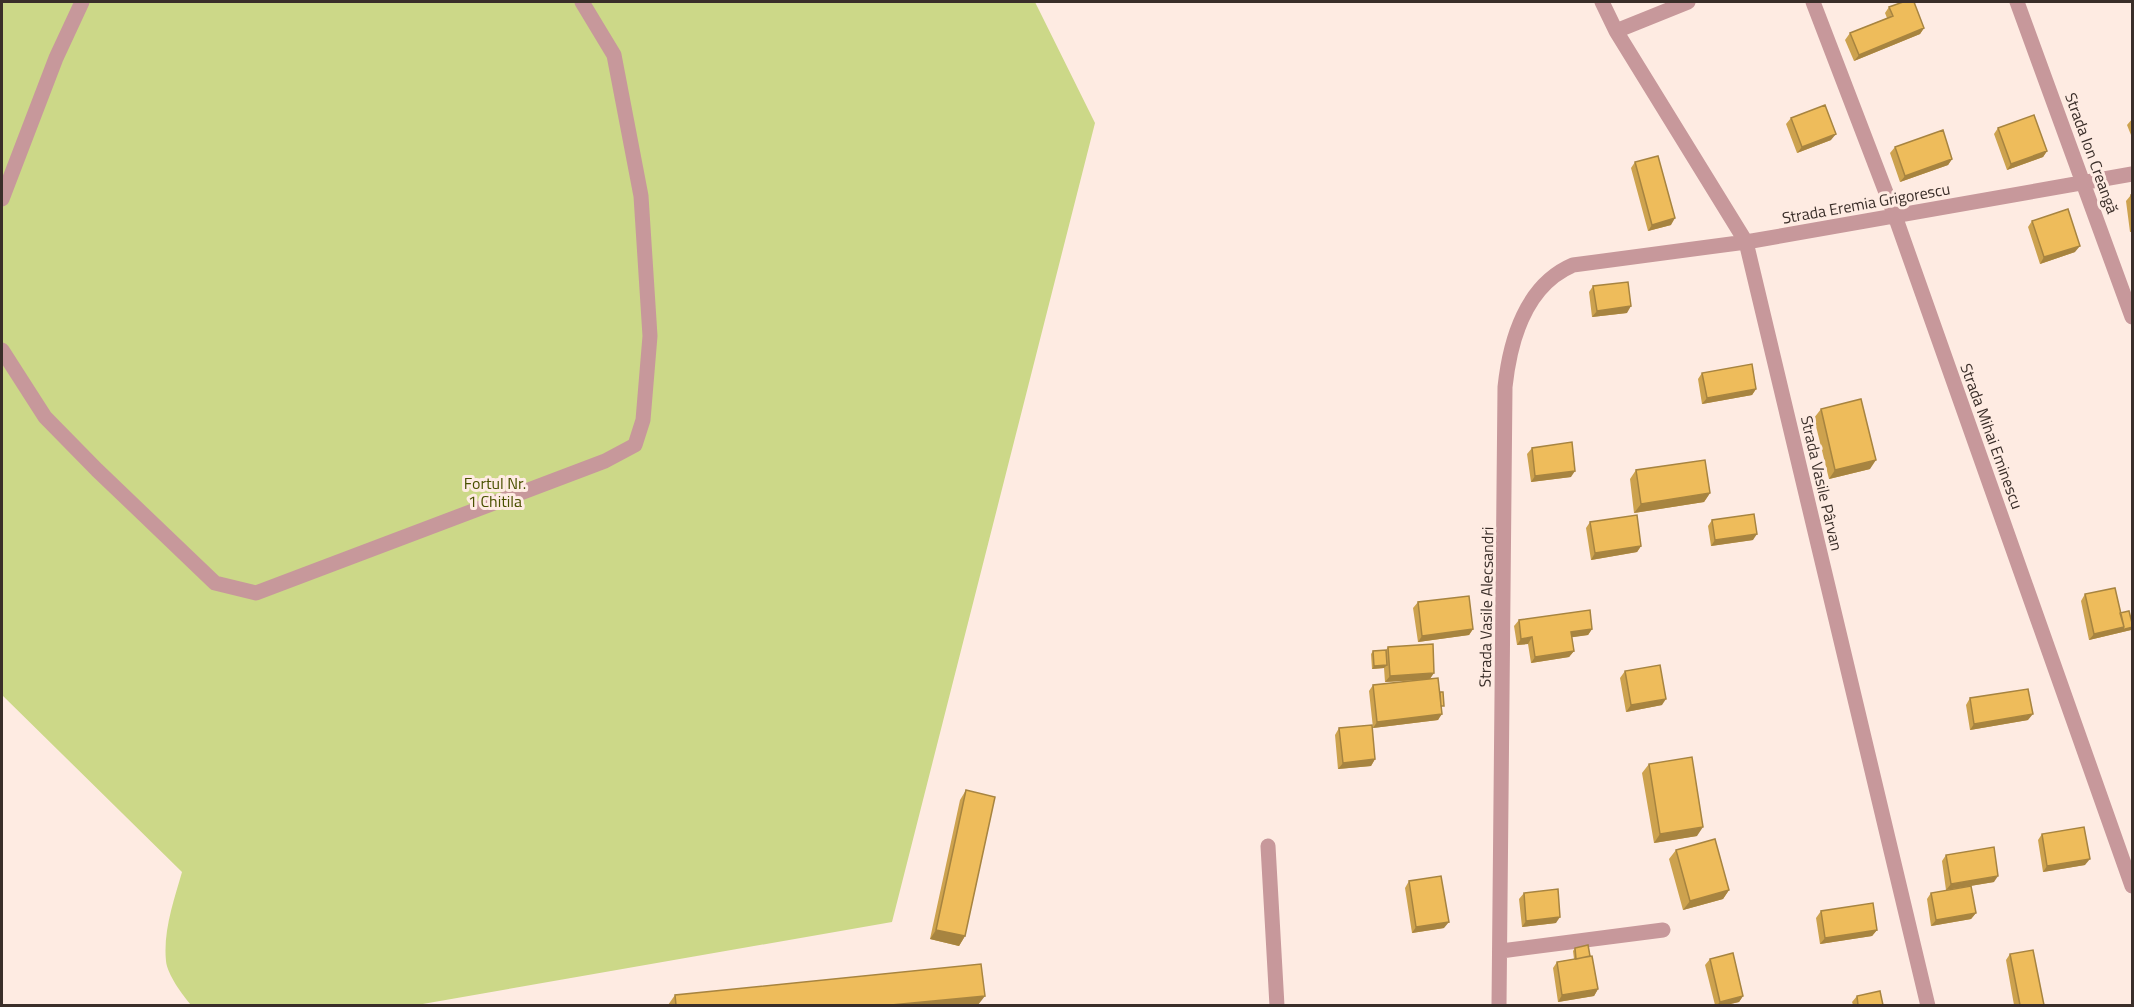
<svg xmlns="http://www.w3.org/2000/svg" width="2134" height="1007" viewBox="0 0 2134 1007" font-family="'Titillium Web',sans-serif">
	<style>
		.green { fill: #ccd888 }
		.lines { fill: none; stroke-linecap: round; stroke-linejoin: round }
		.minor { stroke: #c7989b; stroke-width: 15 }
		.wall { fill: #cda24e }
		.shaded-wall { fill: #a78440 }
		.building { fill: #eebc5b; stroke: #a78440; stroke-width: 1.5 }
		.labels { text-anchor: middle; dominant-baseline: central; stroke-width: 6; stroke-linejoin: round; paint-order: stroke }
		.street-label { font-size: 16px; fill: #3a2e29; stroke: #feebe2 }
		.park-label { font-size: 16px; fill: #4a5100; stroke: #feebe2 }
	</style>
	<rect width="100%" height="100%" fill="#feebe2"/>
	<path class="green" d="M 2,2 L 1035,2 L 1095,123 L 892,922 L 417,1005 L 192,1006 C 183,996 167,974 166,961 C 163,931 174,900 182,872 L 2,695 Z"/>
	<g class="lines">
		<path class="minor" d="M 1602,2 L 1616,31 L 1746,242 L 1928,1006
			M 1813,2 L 1895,216 L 2132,886
			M 2017,2 L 2132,317
			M 1616,31 L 1688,2
			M 2,199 L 56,58 L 82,2
			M 2,350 L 45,417 L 97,470 L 215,583 L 256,593 L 605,461 L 635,445 L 643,420 L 650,336 L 641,196 L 614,55 L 582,2
			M 1268,846 L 1277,1006
			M 1501,951 L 1663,930
			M 1499,1006 L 1505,387 C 1510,340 1526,285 1573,265 L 1746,242 L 2132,174"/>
	</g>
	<path class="wall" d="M 1889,7 L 1924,28 L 1920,34 L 1854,61 L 1845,40 L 1850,33 L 1887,18 L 1885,13 Z
		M 1791,118 L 1831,140 L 1797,153 L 1786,124 Z
		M 2133,118 L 2133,140 L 2127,125 Z
		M 1998,128 L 2047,151 L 2043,157 L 2007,170 L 1994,134 Z
		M 1895,147 L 1952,159 L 1948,165 L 1900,182 L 1890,153 Z
		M 1635,162 L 1671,225 L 1648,231 L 1631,168 Z
		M 2131,195 L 2133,195 L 2133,232 L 2130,232 L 2126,201 Z
		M 2032,221 L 2075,252 L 2040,264 L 2028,227 Z
		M 1593,286 L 1627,313 L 1592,317 L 1589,292 Z
		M 1702,373 L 1756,389 L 1752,395 L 1702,404 L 1698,379 Z
		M 1821,409 L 1870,469 L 1829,479 L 1814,418 Z
		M 1532,448 L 1571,477 L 1531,482 L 1527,454 Z
		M 1636,470 L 1710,493 L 1704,502 L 1634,513 L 1630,479 Z
		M 1712,520 L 1753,540 L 1711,546 L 1708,526 Z
		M 1590,522 L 1641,546 L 1637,552 L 1591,560 L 1586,528 Z
		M 2085,594 L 2120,613 L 2133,628 L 2131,630 L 2089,640 L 2081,601 Z
		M 1418,602 L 1473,629 L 1469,635 L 1418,642 L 1413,608 Z
		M 1519,620 L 1592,629 L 1588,635 L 1572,637 L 1574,651 L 1569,657 L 1531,663 L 1528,644 L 1517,645 L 1514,626 Z
		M 1388,647 L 1430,679 L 1442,709 L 1438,720 L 1373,728 L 1369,691 L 1373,685 L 1422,680 L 1385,682 L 1384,668 L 1372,669 L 1371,654 L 1373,651 L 1386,650 Z
		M 1625,671 L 1662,705 L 1626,712 L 1620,678 Z
		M 1970,698 L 2028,720 L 1970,730 L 1966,705 Z
		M 1339,728 L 1375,759 L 1371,766 L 1338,769 L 1335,735 Z
		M 1649,764 L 1697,836 L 1654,843 L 1642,773 Z
		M 966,790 L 965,936 L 959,946 L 930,939 L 960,800 Z
		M 2042,834 L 2085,865 L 2043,872 L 2038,840 Z
		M 1676,850 L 1729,890 L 1723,899 L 1683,910 L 1669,859 Z
		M 1946,855 L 1994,882 L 1946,890 L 1942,861 Z
		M 1409,881 L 1444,928 L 1412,933 L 1405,888 Z
		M 1524,893 L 1556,923 L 1522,927 L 1519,899 Z
		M 1931,893 L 1976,913 L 1971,919 L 1931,926 L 1927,899 Z
		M 1821,911 L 1877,930 L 1872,936 L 1820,944 L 1816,918 Z
		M 1575,948 L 1590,956 L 1598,989 L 1594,996 L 1558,1002 L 1553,968 L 1557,962 L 1574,959 L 1573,951 Z
		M 2010,954 L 2044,1005 L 2014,1005 L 2006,960 Z
		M 1710,959 L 1743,996 L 1739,1002 L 1726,1005 L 1715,1005 L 1705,965 Z
		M 675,995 L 978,1005 L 668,1005 Z
		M 1857,996 L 1883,1005 L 1853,1005 L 1852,1002 Z"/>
	<path class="shaded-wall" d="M 1924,28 L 1920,34 L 1854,61 L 1859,55 Z
		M 1836,134 L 1831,140 L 1797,153 L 1802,147 Z
		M 2047,151 L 2043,157 L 2007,170 L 2011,164 Z
		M 1952,159 L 1948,165 L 1900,182 L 1905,176 Z
		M 1675,218 L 1671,225 L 1648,231 L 1652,225 Z
		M 2080,246 L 2075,252 L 2040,264 L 2044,257 Z
		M 1631,306 L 1627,313 L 1592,317 L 1597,311 Z
		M 1756,389 L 1752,395 L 1702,404 L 1707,398 Z
		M 1876,460 L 1870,469 L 1829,479 L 1835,470 Z
		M 1575,471 L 1571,477 L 1531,482 L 1535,476 Z
		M 1710,493 L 1704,502 L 1634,513 L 1641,504 Z
		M 1757,534 L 1753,540 L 1711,546 L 1715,540 Z
		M 1641,546 L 1637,552 L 1591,560 L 1595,553 Z
		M 2124,627 L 2133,627 L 2131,630 L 2089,640 L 2094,634 Z
		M 1473,629 L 1469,635 L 1418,642 L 1422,636 Z
		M 1592,629 L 1588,635 L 1567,638 L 1571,632 Z
		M 1532,637 L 1528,644 L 1517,645 L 1521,639 Z
		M 1574,651 L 1569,657 L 1531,663 L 1535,657 Z
		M 1387,665 L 1384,668 L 1372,669 L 1374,666 Z
		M 1434,673 L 1430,679 L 1385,682 L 1390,676 Z
		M 1666,699 L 1662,705 L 1626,712 L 1631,705 Z
		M 1442,714 L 1438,720 L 1373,728 L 1377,722 Z
		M 2033,714 L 2028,720 L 1970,730 L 1974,724 Z
		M 1375,759 L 1371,766 L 1338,769 L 1343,763 Z
		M 1703,827 L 1697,836 L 1654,843 L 1660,834 Z
		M 2090,859 L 2085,865 L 2043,872 L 2047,866 Z
		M 1998,876 L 1994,882 L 1946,890 L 1951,884 Z
		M 1729,890 L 1723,899 L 1683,910 L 1690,901 Z
		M 1976,913 L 1971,919 L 1931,926 L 1936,920 Z
		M 1560,917 L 1556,923 L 1522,927 L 1526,921 Z
		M 1449,922 L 1444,928 L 1412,933 L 1416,927 Z
		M 936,930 L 965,936 L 959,946 L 930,939 Z
		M 1877,930 L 1872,936 L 1820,944 L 1825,938 Z
		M 1598,989 L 1594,996 L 1558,1002 L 1562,995 Z
		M 985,996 L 978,1005 L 891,1005 Z
		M 1743,996 L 1739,1002 L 1726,1005 L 1717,1005 L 1720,1002 Z"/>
	<path class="building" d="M 1903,2 L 1914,2 L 1924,28 L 1859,55 L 1850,33 L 1893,16 L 1889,7 Z
		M 1825,105 L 1836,134 L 1802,147 L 1791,118 Z
		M 2034,115 L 2047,151 L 2011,164 L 1998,128 Z
		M 1943,130 L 1952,159 L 1905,176 L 1895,147 Z
		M 1658,156 L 1675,218 L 1652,225 L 1635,162 Z
		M 2131,195 L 2133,195 L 2133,209 Z
		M 2068,209 L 2080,246 L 2044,257 L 2032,221 Z
		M 1628,282 L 1631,306 L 1597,311 L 1593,286 Z
		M 1752,364 L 1756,389 L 1707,398 L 1702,373 Z
		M 1861,399 L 1876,460 L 1835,470 L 1821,409 Z
		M 1572,442 L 1575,471 L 1535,476 L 1532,448 Z
		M 1705,460 L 1710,493 L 1641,504 L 1636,470 Z
		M 1754,514 L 1757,534 L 1715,540 L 1712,520 Z
		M 1637,515 L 1641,546 L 1595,553 L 1590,522 Z
		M 2115,588 L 2124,627 L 2094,634 L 2085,594 Z
		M 1469,596 L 1473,629 L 1422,636 L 1418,602 Z
		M 1590,610 L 1592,629 L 1571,632 L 1574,651 L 1535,657 L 1532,637 L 1521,639 L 1519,620 Z
		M 2129,611 L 2133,627 L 2121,630 L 2124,627 L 2120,613 Z
		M 1433,644 L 1434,673 L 1390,676 L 1388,647 Z
		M 1386,650 L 1387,665 L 1374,666 L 1373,651 Z
		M 1660,665 L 1666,699 L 1631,705 L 1625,671 Z
		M 1438,678 L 1442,714 L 1377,722 L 1373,685 Z
		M 2028,689 L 2033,714 L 1974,724 L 1970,698 Z
		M 1440,692 L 1443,692 L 1444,706 L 1441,706 Z
		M 1372,725 L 1375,759 L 1343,763 L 1339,728 Z
		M 1692,757 L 1703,827 L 1660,834 L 1649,764 Z
		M 966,790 L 995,797 L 965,936 L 936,930 Z
		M 2084,827 L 2090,859 L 2047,866 L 2042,834 Z
		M 1715,839 L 1729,890 L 1690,901 L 1676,850 Z
		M 1994,847 L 1998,876 L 1951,884 L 1946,855 Z
		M 1441,876 L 1449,922 L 1416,927 L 1409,881 Z
		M 1971,886 L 1976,913 L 1936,920 L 1931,893 Z
		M 1558,889 L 1560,917 L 1526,921 L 1524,893 Z
		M 1873,903 L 1877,930 L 1825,938 L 1821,911 Z
		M 1588,945 L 1590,956 L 1576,959 L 1575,948 Z
		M 2033,950 L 2044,1005 L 2020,1005 L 2010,954 Z
		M 1733,953 L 1743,996 L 1720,1002 L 1710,959 Z
		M 1592,956 L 1598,989 L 1562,995 L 1557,962 Z
		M 981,964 L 985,996 L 891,1005 L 676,1005 L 675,995 Z
		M 1880,991 L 1883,1005 L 1858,1005 L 1857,996 Z"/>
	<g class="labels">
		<g class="street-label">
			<text transform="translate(2092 153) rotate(70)">Strada Ion Creangă</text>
			<text transform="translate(1866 203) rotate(-10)">Strada Eremia Grigorescu</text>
			<text transform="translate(1992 436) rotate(70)">Strada Mihai Eminescu</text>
			<text transform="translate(1822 483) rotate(77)">Strada Vasile Pârvan</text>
			<text transform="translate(1486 607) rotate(-89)">Strada Vasile Alecsandri</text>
		</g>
		<g class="park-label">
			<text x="495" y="483">Fortul Nr.<tspan x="495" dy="18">1 Chitila</tspan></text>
		</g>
	</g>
	<rect width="2134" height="1007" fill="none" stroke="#3a2e29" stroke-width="6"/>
</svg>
